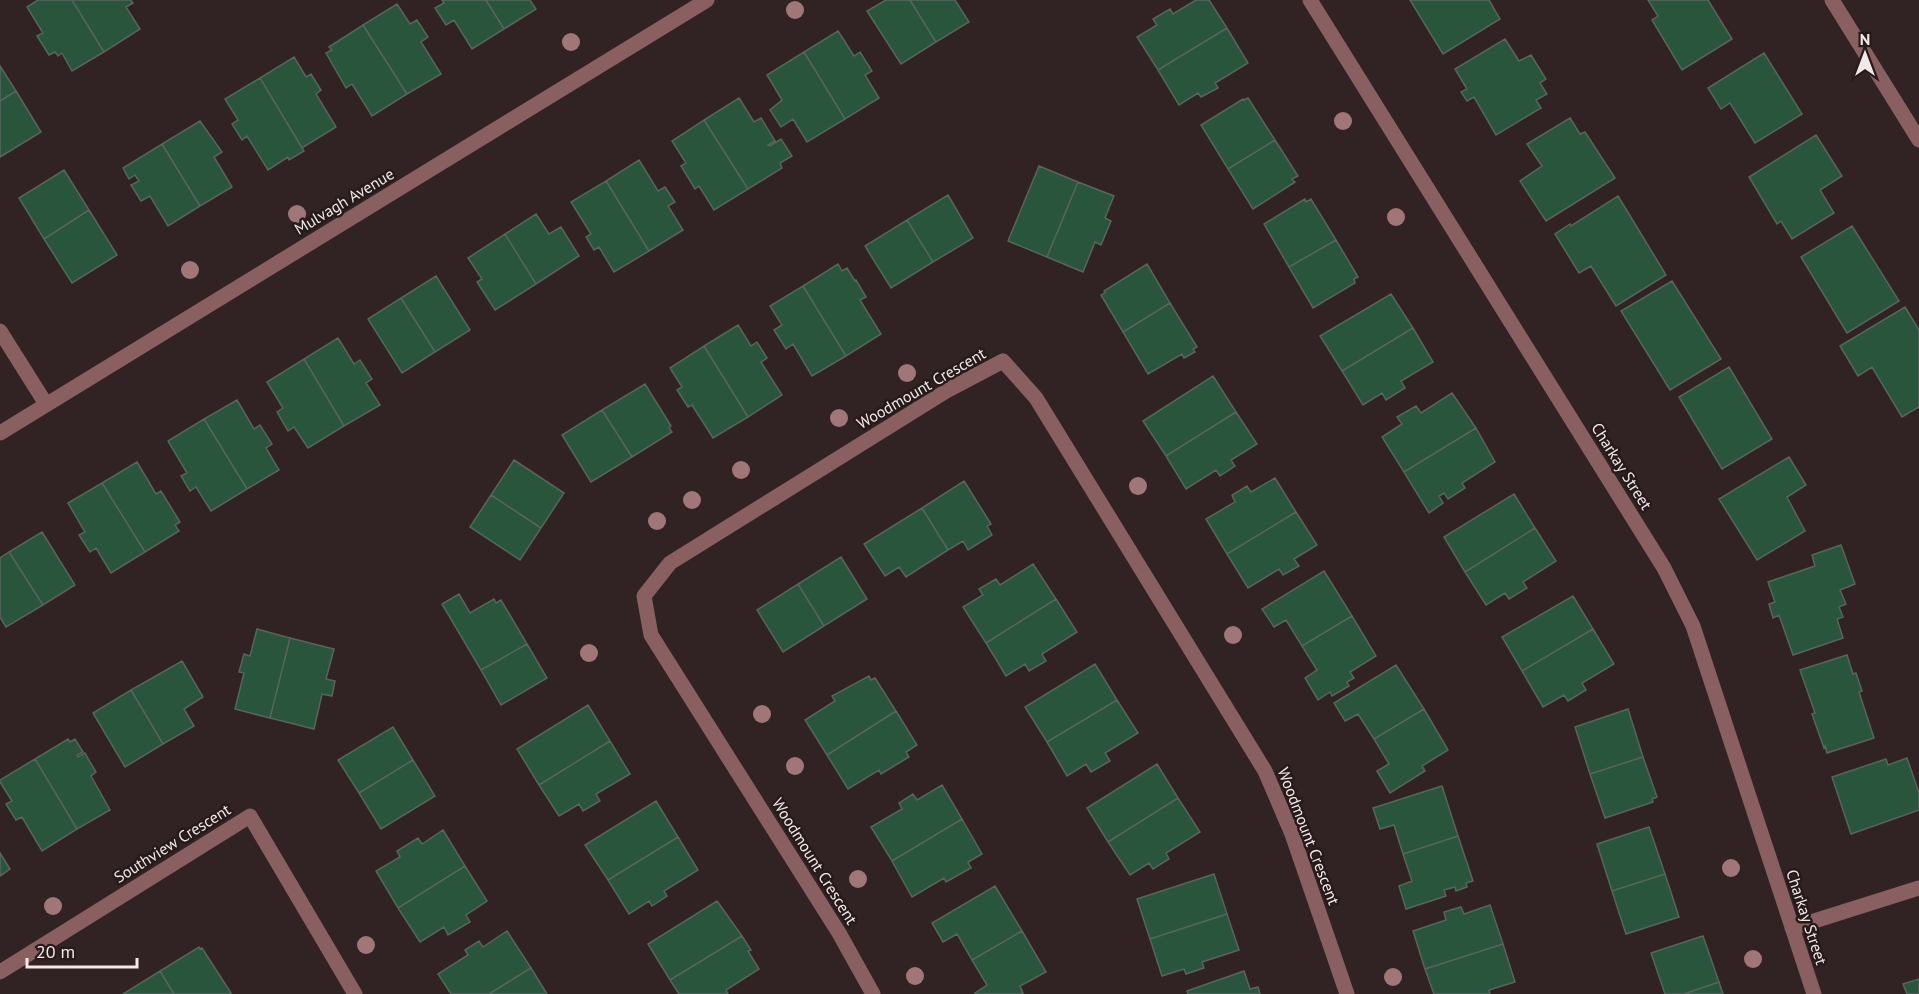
<svg xmlns="http://www.w3.org/2000/svg" width="1919" height="994" viewBox="0 0 1919 994" font-family="'PT Sans',sans-serif">
	<style>
		.building { fill: #28553c; stroke: #58655d; stroke-width: 1.5 }
		.lines { fill: none; stroke-linecap: round; stroke-linejoin: round }
		.street { stroke: #8a5f61; stroke-width: 15 }
		.tree { fill: #a17679 }
		.labels { text-anchor: middle; dominant-baseline: central; stroke-width: 5; stroke-linejoin: round; paint-order: stroke }
		.street-label { font-size: 16px; fill: #f2e8e9; stroke: #271a1a }
	</style>
	<rect width="100%" height="100%" fill="#312324"/>
	<path class="building" d="M 38,0 L 72,0 L 104,52 L 72,71 L 62,53 L 58,56 L 55,52 L 49,55 L 37,36 L 43,33 L 27,7 Z
		M 72,0 L 131,0 L 133,3 L 126,7 L 140,29 L 104,52 Z
		M 442,0 L 486,0 L 504,29 L 472,49 L 454,20 L 446,25 L 435,8 L 444,3 Z
		M 486,0 L 530,0 L 536,9 L 504,29 Z
		M 886,0 L 910,0 L 936,42 L 901,64 L 867,11 Z
		M 910,0 L 955,0 L 969,22 L 936,42 Z
		M 1196,0 L 1209,0 L 1227,28 L 1158,70 L 1137,37 L 1157,25 L 1153,19 L 1170,9 L 1173,14 Z
		M 1410,0 L 1489,0 L 1500,19 L 1443,54 Z
		M 1648,0 L 1708,0 L 1732,39 L 1682,70 L 1652,20 L 1658,16 Z
		M 397,4 L 410,24 L 417,20 L 428,37 L 421,42 L 441,74 L 407,94 L 363,25 Z
		M 363,25 L 407,94 L 372,116 L 352,84 L 346,88 L 326,53 L 332,50 L 329,47 Z
		M 1227,28 L 1248,63 L 1215,83 L 1218,88 L 1201,97 L 1198,93 L 1179,105 L 1158,70 Z
		M 838,31 L 854,56 L 860,52 L 872,71 L 865,75 L 879,98 L 845,119 L 804,52 Z
		M 1505,39 L 1519,61 L 1531,55 L 1546,79 L 1540,83 L 1547,94 L 1536,100 L 1541,108 L 1496,135 L 1474,97 L 1467,101 L 1461,92 L 1467,89 L 1455,69 Z
		M 804,52 L 845,119 L 807,142 L 793,119 L 781,127 L 770,110 L 782,100 L 767,75 Z
		M 1764,53 L 1802,114 L 1755,143 L 1730,103 L 1721,109 L 1708,88 Z
		M 294,57 L 306,77 L 311,74 L 321,90 L 316,94 L 336,127 L 302,148 L 260,78 Z
		M 0,66 L 16,91 L 0,101 Z
		M 260,78 L 304,151 L 289,160 L 288,157 L 268,170 L 247,136 L 242,140 L 232,124 L 238,120 L 225,99 Z
		M 16,91 L 41,132 L 0,157 L 0,101 Z
		M 739,98 L 754,122 L 761,118 L 775,141 L 768,145 L 770,146 L 781,139 L 792,156 L 780,163 L 782,168 L 748,189 L 704,120 Z
		M 1248,98 L 1275,140 L 1228,169 L 1201,125 L 1243,99 L 1244,100 Z
		M 1570,118 L 1580,134 L 1585,132 L 1615,178 L 1546,221 L 1520,181 L 1542,166 L 1527,144 Z
		M 704,120 L 748,189 L 714,210 L 699,186 L 695,189 L 681,166 L 686,163 L 672,141 Z
		M 200,121 L 222,152 L 214,157 L 232,187 L 200,206 L 162,144 Z
		M 1816,135 L 1842,176 L 1820,190 L 1834,213 L 1792,239 L 1781,221 L 1777,224 L 1749,177 Z
		M 1275,140 L 1298,176 L 1292,179 L 1295,182 L 1253,209 L 1228,169 Z
		M 162,144 L 200,206 L 168,226 L 150,196 L 141,201 L 131,185 L 139,181 L 135,175 L 129,179 L 123,168 Z
		M 639,160 L 658,191 L 665,187 L 675,202 L 668,206 L 683,230 L 649,251 L 606,181 Z
		M 1039,166 L 1078,182 L 1047,257 L 1008,241 Z
		M 64,170 L 89,210 L 44,239 L 19,198 Z
		M 606,181 L 649,251 L 614,272 L 599,247 L 594,250 L 586,237 L 591,234 L 571,202 Z
		M 1078,182 L 1114,196 L 1105,218 L 1111,221 L 1101,245 L 1095,242 L 1083,272 L 1047,257 Z
		M 948,195 L 973,238 L 933,262 L 907,220 Z
		M 1618,196 L 1666,275 L 1616,306 L 1591,266 L 1579,273 L 1555,234 L 1570,224 L 1571,226 Z
		M 1305,199 L 1306,202 L 1311,199 L 1336,240 L 1289,267 L 1264,224 Z
		M 89,210 L 117,255 L 72,283 L 44,239 Z
		M 536,214 L 549,234 L 561,227 L 579,256 L 536,284 L 505,234 Z
		M 907,220 L 933,262 L 891,288 L 865,246 Z
		M 1852,226 L 1899,301 L 1847,333 L 1801,257 Z
		M 505,234 L 536,284 L 495,310 L 477,282 L 482,279 L 468,258 Z
		M 1336,240 L 1358,277 L 1354,279 L 1355,283 L 1313,308 L 1289,267 Z
		M 838,264 L 842,271 L 847,268 L 855,281 L 856,280 L 866,297 L 860,300 L 881,334 L 846,356 L 803,286 Z
		M 1147,264 L 1170,303 L 1123,332 L 1101,295 L 1105,293 L 1104,291 Z
		M 436,276 L 470,330 L 435,352 L 401,298 Z
		M 1672,281 L 1721,359 L 1670,390 L 1621,311 Z
		M 803,286 L 846,356 L 812,376 L 793,344 L 786,349 L 774,330 L 782,325 L 770,306 Z
		M 1391,294 L 1413,328 L 1342,371 L 1320,336 Z
		M 401,298 L 435,352 L 402,373 L 368,319 Z
		M 1170,303 L 1197,347 L 1193,349 L 1195,352 L 1184,358 L 1182,354 L 1148,374 L 1123,332 Z
		M 1905,307 L 1919,330 L 1919,407 L 1902,417 L 1872,367 L 1858,376 L 1840,346 Z
		M 738,325 L 751,346 L 757,342 L 767,358 L 761,362 L 782,395 L 748,417 L 704,346 Z
		M 1413,328 L 1433,362 L 1401,381 L 1405,388 L 1386,400 L 1382,393 L 1363,405 L 1342,371 Z
		M 338,338 L 354,364 L 360,360 L 372,379 L 366,383 L 380,405 L 344,426 L 304,359 Z
		M 704,346 L 748,417 L 713,438 L 692,405 L 688,407 L 677,390 L 682,387 L 670,368 Z
		M 304,359 L 344,426 L 308,448 L 294,427 L 288,431 L 277,412 L 283,408 L 267,382 Z
		M 1729,367 L 1772,439 L 1722,469 L 1679,397 Z
		M 1213,376 L 1236,412 L 1166,456 L 1143,421 Z
		M 645,384 L 671,426 L 669,428 L 672,432 L 632,457 L 602,410 Z
		M 1452,393 L 1476,428 L 1404,472 L 1382,437 L 1402,424 L 1397,417 L 1416,406 L 1421,413 Z
		M 237,400 L 254,429 L 260,425 L 272,444 L 266,448 L 279,470 L 247,489 L 204,419 Z
		M 602,410 L 632,457 L 591,482 L 562,435 Z
		M 1236,412 L 1257,444 L 1231,460 L 1235,466 L 1220,476 L 1216,470 L 1186,489 L 1166,456 Z
		M 204,419 L 247,489 L 211,511 L 196,487 L 190,491 L 181,476 L 187,473 L 168,441 Z
		M 1476,428 L 1495,462 L 1462,483 L 1465,488 L 1448,499 L 1444,493 L 1439,496 L 1443,503 L 1429,513 L 1404,472 Z
		M 1789,457 L 1806,485 L 1787,497 L 1805,531 L 1757,560 L 1719,499 Z
		M 514,460 L 564,493 L 541,528 L 491,495 Z
		M 137,462 L 156,494 L 161,491 L 180,522 L 175,525 L 179,531 L 145,552 L 102,483 Z
		M 1275,478 L 1296,512 L 1227,554 L 1206,519 L 1235,502 L 1232,495 L 1247,486 L 1251,492 Z
		M 964,481 L 991,524 L 987,526 L 992,535 L 968,550 L 963,541 L 948,550 L 922,508 Z
		M 102,483 L 145,552 L 111,573 L 96,548 L 90,552 L 79,535 L 85,532 L 68,503 Z
		M 1514,494 L 1535,528 L 1465,572 L 1444,537 Z
		M 491,495 L 541,528 L 520,560 L 470,527 Z
		M 922,508 L 948,550 L 906,577 L 899,567 L 885,576 L 864,544 Z
		M 1296,512 L 1317,545 L 1294,559 L 1299,566 L 1283,575 L 1279,569 L 1248,588 L 1227,554 Z
		M 1535,528 L 1556,561 L 1523,582 L 1527,588 L 1509,599 L 1505,593 L 1486,605 L 1465,572 Z
		M 42,532 L 75,585 L 43,605 L 9,552 Z
		M 1841,545 L 1855,584 L 1840,590 L 1846,604 L 1839,607 L 1843,617 L 1837,619 L 1843,638 L 1793,655 L 1779,615 L 1773,618 L 1769,604 L 1775,602 L 1768,582 L 1815,566 L 1812,555 Z
		M 9,552 L 43,605 L 6,627 L 0,617 L 0,558 Z
		M 841,557 L 867,599 L 824,626 L 798,584 Z
		M 1033,564 L 1056,599 L 986,643 L 963,607 L 983,595 L 979,589 L 996,579 L 1000,585 Z
		M 1324,571 L 1352,616 L 1302,646 L 1286,620 L 1274,627 L 1262,609 Z
		M 798,584 L 824,626 L 783,652 L 757,610 Z
		M 459,594 L 470,613 L 494,599 L 496,603 L 501,600 L 527,644 L 481,670 L 442,604 Z
		M 1573,596 L 1593,629 L 1522,671 L 1502,637 Z
		M 1056,599 L 1077,632 L 1042,654 L 1046,661 L 1029,671 L 1025,664 L 1006,676 L 986,643 Z
		M 1352,616 L 1376,656 L 1350,672 L 1354,678 L 1347,682 L 1349,686 L 1332,696 L 1330,692 L 1318,700 L 1305,678 L 1317,670 L 1302,646 Z
		M 257,629 L 290,638 L 270,718 L 235,709 L 244,673 L 239,672 L 244,654 L 250,656 Z
		M 1593,629 L 1614,664 L 1582,683 L 1586,690 L 1568,701 L 1564,695 L 1543,707 L 1522,671 Z
		M 290,638 L 334,649 L 326,679 L 335,681 L 332,696 L 322,694 L 314,729 L 270,718 Z
		M 527,644 L 547,678 L 501,705 L 481,670 Z
		M 1847,655 L 1853,674 L 1856,673 L 1862,691 L 1859,692 L 1874,738 L 1827,753 L 1825,746 L 1824,748 L 1812,714 L 1815,713 L 1800,670 Z
		M 182,661 L 203,697 L 184,709 L 194,726 L 163,744 L 131,690 Z
		M 1095,664 L 1117,700 L 1047,742 L 1025,707 Z
		M 1396,665 L 1424,709 L 1374,739 L 1358,714 L 1345,721 L 1334,703 Z
		M 869,676 L 871,680 L 875,678 L 896,711 L 827,755 L 805,720 L 835,701 L 832,696 Z
		M 131,690 L 163,744 L 125,767 L 93,713 Z
		M 1117,700 L 1138,733 L 1105,753 L 1110,761 L 1091,772 L 1086,764 L 1067,776 L 1047,742 Z
		M 588,705 L 610,741 L 539,785 L 517,749 Z
		M 1424,709 L 1448,750 L 1422,766 L 1425,771 L 1390,793 L 1377,771 L 1389,764 L 1374,739 Z
		M 1628,709 L 1643,757 L 1590,774 L 1575,727 Z
		M 896,711 L 917,745 L 906,752 L 909,757 L 881,774 L 879,770 L 848,789 L 827,755 Z
		M 393,727 L 413,760 L 359,793 L 338,760 Z
		M 68,739 L 70,742 L 75,739 L 83,752 L 77,755 L 78,757 L 85,753 L 90,762 L 96,772 L 91,776 L 110,810 L 77,829 L 35,759 Z
		M 610,741 L 630,774 L 596,794 L 600,801 L 583,811 L 579,804 L 559,816 L 539,785 Z
		M 1643,757 L 1657,797 L 1652,799 L 1653,802 L 1605,818 L 1590,774 Z
		M 1907,758 L 1919,793 L 1919,810 L 1851,834 L 1832,777 L 1886,759 L 1888,765 Z
		M 35,759 L 77,829 L 42,851 L 22,817 L 16,820 L 6,804 L 12,801 L 0,782 L 0,780 Z
		M 413,760 L 435,796 L 381,829 L 359,793 Z
		M 1157,764 L 1178,798 L 1108,842 L 1087,808 Z
		M 942,785 L 962,819 L 892,861 L 871,827 L 902,809 L 899,803 L 913,794 L 917,800 Z
		M 1442,786 L 1458,836 L 1403,854 L 1394,825 L 1380,829 L 1373,808 Z
		M 1178,798 L 1200,832 L 1166,853 L 1169,859 L 1153,869 L 1149,863 L 1130,875 L 1108,842 Z
		M 656,801 L 678,837 L 608,880 L 585,845 Z
		M 962,819 L 982,854 L 968,862 L 971,868 L 946,882 L 944,878 L 912,897 L 892,861 Z
		M 1649,827 L 1665,874 L 1612,891 L 1597,844 Z
		M 443,830 L 465,866 L 398,908 L 376,871 L 400,857 L 397,851 L 418,838 L 422,844 Z
		M 1458,836 L 1473,881 L 1466,883 L 1467,887 L 1456,891 L 1455,887 L 1444,890 L 1446,896 L 1406,909 L 1399,886 L 1412,881 L 1403,854 Z
		M 678,837 L 698,870 L 664,891 L 667,896 L 652,906 L 649,901 L 629,914 L 608,880 Z
		M 0,853 L 10,869 L 0,876 Z
		M 465,866 L 487,901 L 466,915 L 470,922 L 448,935 L 444,927 L 420,942 L 398,908 Z
		M 1214,874 L 1227,914 L 1150,939 L 1137,899 Z
		M 1665,874 L 1679,917 L 1626,934 L 1612,891 Z
		M 995,886 L 1022,931 L 972,960 L 957,934 L 943,942 L 932,923 Z
		M 717,901 L 742,936 L 670,980 L 648,944 Z
		M 1490,905 L 1503,944 L 1425,969 L 1413,931 L 1446,920 L 1444,912 L 1461,907 L 1464,914 Z
		M 1227,914 L 1239,950 L 1202,962 L 1204,968 L 1186,974 L 1184,969 L 1162,976 L 1150,939 Z
		M 507,931 L 531,968 L 489,994 L 451,994 L 438,974 L 468,955 L 465,950 L 479,941 L 483,947 Z
		M 1022,931 L 1046,972 L 1020,986 L 1023,993 L 1021,994 L 976,994 L 975,993 L 987,985 L 972,960 Z
		M 742,936 L 751,950 L 748,951 L 759,969 L 726,990 L 728,994 L 679,994 L 670,980 Z
		M 1703,936 L 1719,982 L 1684,994 L 1665,994 L 1651,953 Z
		M 1503,944 L 1515,982 L 1489,990 L 1490,994 L 1434,994 L 1425,969 Z
		M 199,947 L 200,949 L 202,948 L 231,993 L 229,994 L 174,994 L 160,971 Z
		M 531,968 L 547,994 L 489,994 Z
		M 160,971 L 174,994 L 123,994 Z
		M 1244,971 L 1250,989 L 1258,987 L 1260,994 L 1188,994 L 1187,991 Z
		M 1919,979 L 1919,994 L 1907,994 L 1903,984 Z
		M 1719,982 L 1723,994 L 1684,994 Z"/>
	<g class="lines">
		<path class="street" d="M 1310,0 L 1664,568 L 1693,626 L 1814,994
			M 1832,0 L 1919,140
			M 0,331 L 46,404
			M 0,433 L 707,0
			M 1792,928 L 1919,888
			M 0,972 L 250,816 L 355,994
			M 873,994 L 839,933 L 651,635 L 644,596 L 670,563 L 948,390 L 1003,361 L 1036,398 L 1265,771 L 1292,834 L 1347,994"/>
	</g>
	<g class="tree">
		<circle cx="795" cy="10" r="9"/>
		<circle cx="571" cy="42" r="9"/>
		<circle cx="1343" cy="121" r="9"/>
		<circle cx="297" cy="214" r="9"/>
		<circle cx="1396" cy="217" r="9"/>
		<circle cx="190" cy="270" r="9"/>
		<circle cx="907" cy="373" r="9"/>
		<circle cx="839" cy="418" r="9"/>
		<circle cx="741" cy="470" r="9"/>
		<circle cx="1138" cy="486" r="9"/>
		<circle cx="692" cy="500" r="9"/>
		<circle cx="657" cy="521" r="9"/>
		<circle cx="1233" cy="635" r="9"/>
		<circle cx="589" cy="653" r="9"/>
		<circle cx="762" cy="714" r="9"/>
		<circle cx="795" cy="766" r="9"/>
		<circle cx="1731" cy="868" r="9"/>
		<circle cx="858" cy="879" r="9"/>
		<circle cx="53" cy="906" r="9"/>
		<circle cx="366" cy="945" r="9"/>
		<circle cx="1753" cy="959" r="9"/>
		<circle cx="915" cy="976" r="9"/>
		<circle cx="1393" cy="977" r="9"/>
	</g>
	<g class="labels">
		<g class="street-label">
			<text transform="translate(344 201) rotate(-31)">Mulvagh Avenue</text>
			<text transform="translate(921 388) rotate(-30)">Woodmount Crescent</text>
			<text transform="translate(1622 466) rotate(58)">Charkay Street</text>
			<text transform="translate(1309 836) rotate(69)">Woodmount Crescent</text>
			<text transform="translate(172 843) rotate(-32)">Southview Crescent</text>
			<text transform="translate(815 861) rotate(58)">Woodmount Crescent</text>
			<text transform="translate(1807 917) rotate(72)">Charkay Street</text>
		</g>
	</g>
	<g transform="translate(1865 54)" stroke="#271a1a" stroke-width="4.5" paint-order="stroke">
	<path d="M0-4.5L10 22L0 15L-10 22Z" fill="#f2e8e9"/>
	<text y="-9" font-size="16" font-weight="bold" text-anchor="middle" fill="#f2e8e9">N</text>
	</g>
	<path d="M27 958v9h110v-9" fill="none" stroke="#f2e8e9" stroke-width="3"/>
	<text x="36" y="958" font-size="18" fill="#f2e8e9" stroke="#271a1a" stroke-width="4.5" paint-order="stroke">20 m</text>
</svg>
